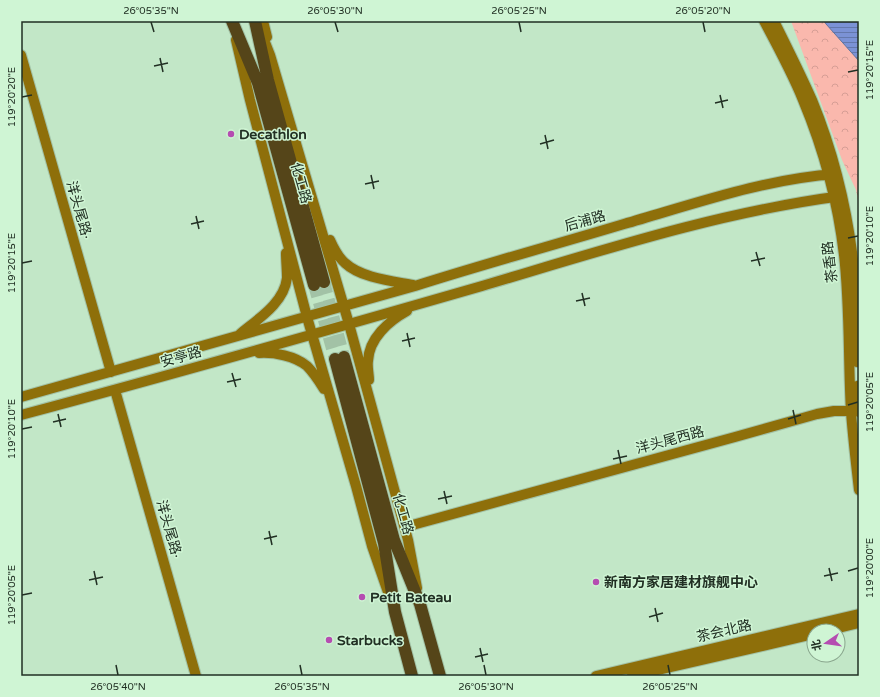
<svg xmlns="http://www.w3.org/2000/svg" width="880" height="697" viewBox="0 0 880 697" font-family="'Varela Round','Noto Sans SC',sans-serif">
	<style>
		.park { fill: url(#park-crowns) }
		.water { fill: url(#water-rules); stroke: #6074a0 }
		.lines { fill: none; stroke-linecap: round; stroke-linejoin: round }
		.highway-tunnel { stroke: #a2c2a6; stroke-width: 12; stroke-dasharray: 12 6; stroke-linecap: butt }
		.secondary-casing { stroke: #a2c2a6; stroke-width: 12 }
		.highway-casing { stroke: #a2c2a6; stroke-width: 14 }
		.secondary { stroke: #8e6f0a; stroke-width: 10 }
		.highway { stroke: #554519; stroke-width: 12 }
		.ticks { fill: none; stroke: #212f23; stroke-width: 1.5 }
		.poi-dot { fill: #b54db1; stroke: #cff5d4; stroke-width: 1.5 }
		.labels { text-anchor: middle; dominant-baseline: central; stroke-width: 3; stroke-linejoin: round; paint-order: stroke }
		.poi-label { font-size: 14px; font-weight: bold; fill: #212f23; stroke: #cff5d4; text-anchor: start }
		.street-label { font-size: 14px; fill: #212f23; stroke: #cff5d4 }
		.neatline { fill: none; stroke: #212f23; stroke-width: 1.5 }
		.ticks-label { font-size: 10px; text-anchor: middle; fill: #212f23 }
	</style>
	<defs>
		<pattern id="park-crowns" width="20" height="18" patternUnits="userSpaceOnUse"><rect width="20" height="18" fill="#fab8ad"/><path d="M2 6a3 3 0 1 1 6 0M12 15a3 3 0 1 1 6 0" fill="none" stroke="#d69e95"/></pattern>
		<pattern id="water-rules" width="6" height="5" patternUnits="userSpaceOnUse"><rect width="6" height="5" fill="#7b92d5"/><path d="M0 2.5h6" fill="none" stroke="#6478ac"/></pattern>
	</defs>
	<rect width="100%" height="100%" fill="#c2e7c7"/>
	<path class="park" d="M 791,21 L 859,21 L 859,206 L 856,190 L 842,160 Z"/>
	<path class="water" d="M 824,21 L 859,21 L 859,61 L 826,24 Z"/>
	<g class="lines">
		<path class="highway-tunnel" d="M 324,282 L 344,357
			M 314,285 L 335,359"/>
		<defs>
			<path id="secondary" d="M 263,21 L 267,37
				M 764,21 C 778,47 792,73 803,100 C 823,148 838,203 844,255 C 850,307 848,359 851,412 C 853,438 856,464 859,490
				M 774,21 C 787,47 800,73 812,100 C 835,156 849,217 855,277 C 857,305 856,334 857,362
				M 261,32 L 270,55 L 349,324 L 408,540 L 417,588
				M 236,40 L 250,100 L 307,317 L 356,486 L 372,546 L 388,592
				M 21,55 L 111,372
				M 330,240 C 334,249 338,257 345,263 C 361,278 392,281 413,285
				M 240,334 C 258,319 284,303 287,278 C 287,270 286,261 286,253
				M 259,353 C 274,352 295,356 307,366 C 314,373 319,381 324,389
				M 369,380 C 369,374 367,367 368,361 C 369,338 389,321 407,311
				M 857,386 L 859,412
				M 115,390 L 196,676
				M 21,397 L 415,286 C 484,264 554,245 624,224 C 694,204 764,179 836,174
				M 21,415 C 175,374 329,330 482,286 C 600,251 719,212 842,196
				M 405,527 L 735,437 L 817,414 L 834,411 L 851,411
				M 826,631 L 859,623
				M 596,676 L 859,614
				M 632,676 L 814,634"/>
			<path id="highway" d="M 232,21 L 258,83 L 314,285
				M 255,21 L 268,80 L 324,282
				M 344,357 L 394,540 L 420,604 L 440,676
				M 335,359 L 384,543 L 395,612 L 412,676"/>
		</defs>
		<use href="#secondary" class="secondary-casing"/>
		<use href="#highway" class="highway-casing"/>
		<use href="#secondary" class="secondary"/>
		<use href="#highway" class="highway"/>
	</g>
	<path class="ticks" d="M 151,22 L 154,32M 335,22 L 338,32M 519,22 L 521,32M 703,22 L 705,32M 160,58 L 163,72M 154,66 L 168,63M 848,72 L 858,70M 720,95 L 723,108M 22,97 L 32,95M 715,103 L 728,100M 545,135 L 548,149M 540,144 L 554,140M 371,175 L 374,189M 365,184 L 379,181M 196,216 L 199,229M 191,224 L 204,221M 848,238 L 858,236M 756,252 L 760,266M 751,261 L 765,258M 22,263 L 32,261M 582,293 L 585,306M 576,301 L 590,298M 407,333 L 410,347M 402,341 L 415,338M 232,373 L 236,387M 227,382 L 241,379M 848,405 L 858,402M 793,410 L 796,424M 58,414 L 61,427M 788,419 L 801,415M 53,422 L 66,419M 22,429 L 32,427M 618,450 L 621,464M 613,459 L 627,456M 444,491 L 447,504M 438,499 L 452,496M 269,531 L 272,545M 264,539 L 277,536M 829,568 L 832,581M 94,571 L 97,585M 848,571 L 858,568M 824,576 L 838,573M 89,580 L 103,577M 22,595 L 32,593M 655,608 L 658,622M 649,617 L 663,613M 480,648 L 483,662M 475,657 L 488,654M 116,665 L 118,675M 300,665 L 302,675M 484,665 L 486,675M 668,665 L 670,675"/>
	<g class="poi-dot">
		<circle cx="231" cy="134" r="4"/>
		<circle cx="596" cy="582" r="4"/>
		<circle cx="362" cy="597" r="4"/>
		<circle cx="329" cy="640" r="4"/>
	</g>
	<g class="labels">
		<g class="poi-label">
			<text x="239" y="134">Decathlon</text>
			<text x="604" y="582">新南方家居建材旗舰中心</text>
			<text x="370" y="597">Petit Bateau</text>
			<text x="337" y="640">Starbucks</text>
		</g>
		<g class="street-label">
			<text transform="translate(301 183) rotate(74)">化工路</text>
			<text transform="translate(79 210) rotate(74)">洋头尾路·</text>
			<text transform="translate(585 221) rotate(-16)">后浦路</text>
			<text transform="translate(830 262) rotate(-97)">茶香路</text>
			<text transform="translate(181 357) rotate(-16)">安亭路</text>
			<text transform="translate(670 440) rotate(-15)">洋头尾西路</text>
			<text transform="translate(403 514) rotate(74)">化工路</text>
			<text transform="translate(169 529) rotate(74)">洋头尾路·</text>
			<text transform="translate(724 631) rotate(-13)">茶会北路</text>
		</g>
	</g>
	<rect width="880" height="697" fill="none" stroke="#cff5d4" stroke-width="44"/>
	<g transform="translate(826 643) rotate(257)"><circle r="19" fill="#cff5d4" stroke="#89a68d"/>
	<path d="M0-3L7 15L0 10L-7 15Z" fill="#b54db1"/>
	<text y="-6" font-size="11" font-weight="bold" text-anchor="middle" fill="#212f23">北</text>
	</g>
	<rect x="22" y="22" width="836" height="653" class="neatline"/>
	<g class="ticks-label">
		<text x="151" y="14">26°05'35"N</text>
		<text x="335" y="14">26°05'30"N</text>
		<text x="519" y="14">26°05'25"N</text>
		<text x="703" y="14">26°05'20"N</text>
		<text transform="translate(869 70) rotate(-90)" y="4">119°20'15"E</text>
		<text transform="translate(11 97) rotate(-90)" y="4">119°20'20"E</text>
		<text transform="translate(869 236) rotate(-90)" y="4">119°20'10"E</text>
		<text transform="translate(11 263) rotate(-90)" y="4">119°20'15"E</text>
		<text transform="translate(869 402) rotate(-90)" y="4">119°20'05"E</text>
		<text transform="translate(11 429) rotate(-90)" y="4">119°20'10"E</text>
		<text transform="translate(869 568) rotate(-90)" y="4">119°20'00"E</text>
		<text transform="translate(11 595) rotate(-90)" y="4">119°20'05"E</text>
		<text x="118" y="690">26°05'40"N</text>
		<text x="302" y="690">26°05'35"N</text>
		<text x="486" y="690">26°05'30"N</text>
		<text x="670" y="690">26°05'25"N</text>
	</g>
</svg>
